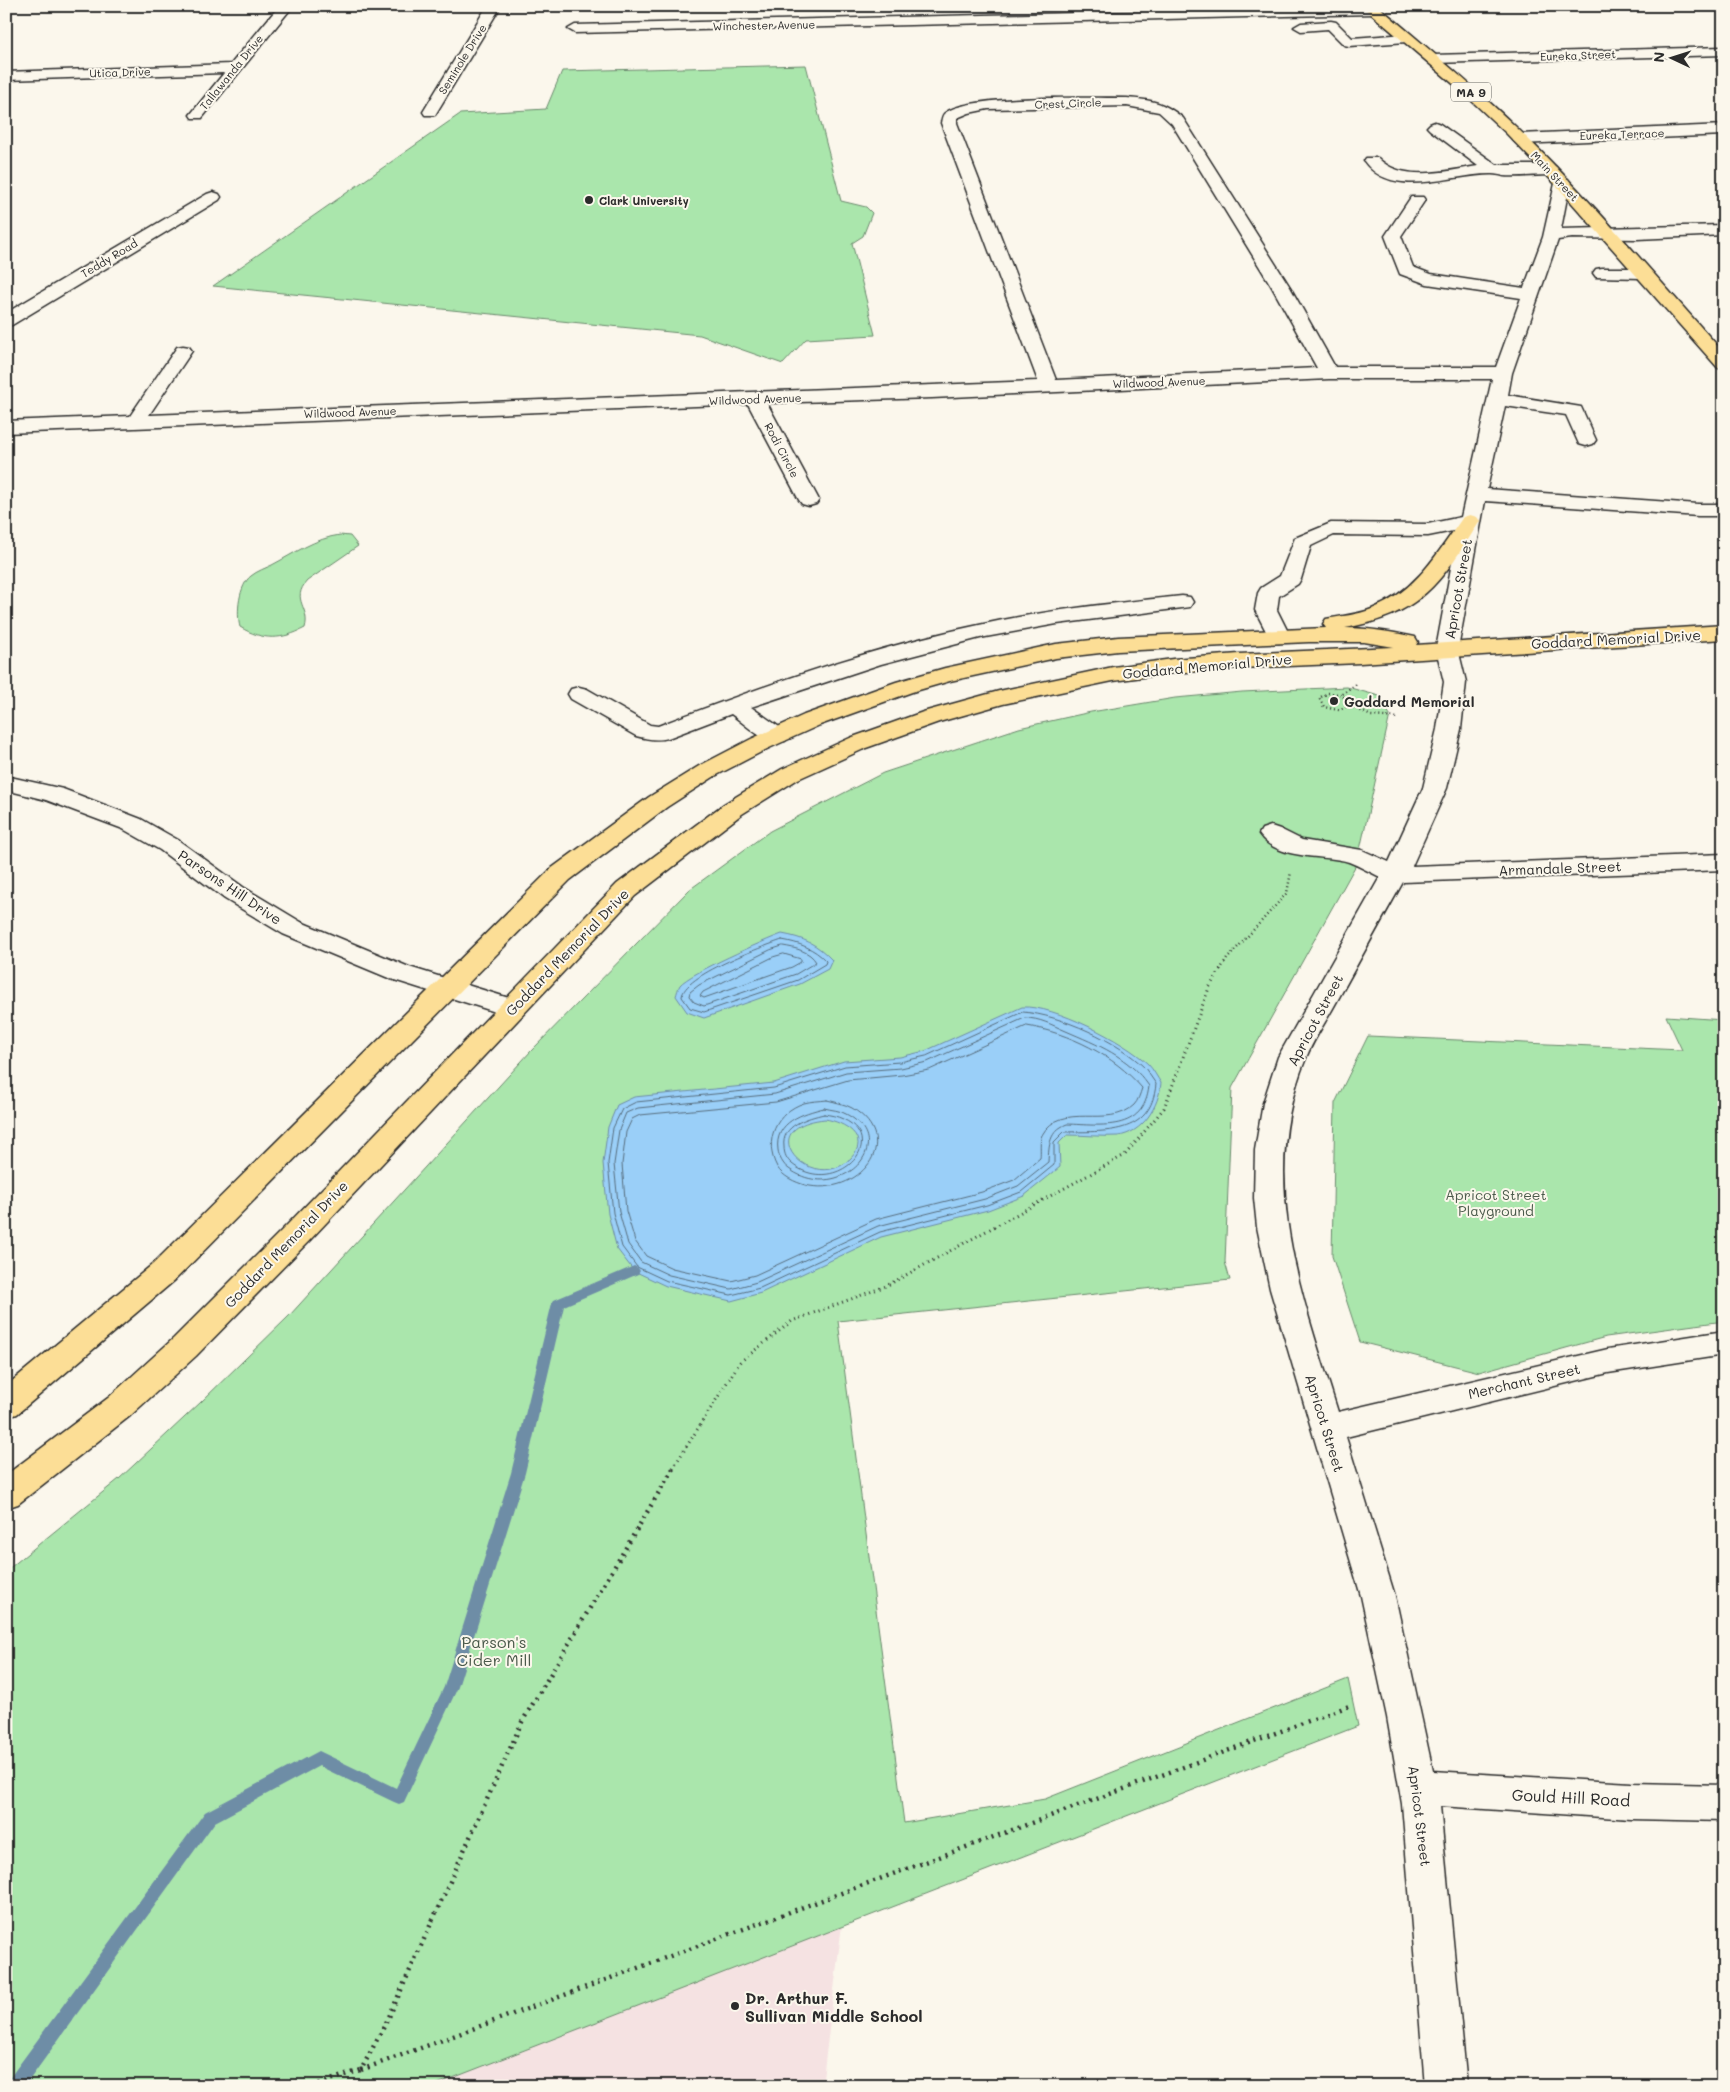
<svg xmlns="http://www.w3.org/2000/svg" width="1730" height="2092" viewBox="0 0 1730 2092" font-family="Mali,sans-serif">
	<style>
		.built { fill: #f5e2e2 }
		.green { fill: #aae6ac; stroke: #6a886c }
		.water { fill: #9acff8; stroke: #6e8da6; fill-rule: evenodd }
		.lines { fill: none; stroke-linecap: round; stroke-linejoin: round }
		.shore { stroke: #576d7d; stroke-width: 1 }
		.stream { fill: #6e8da6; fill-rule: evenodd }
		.minor-casing { stroke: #2b2b2b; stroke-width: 3 }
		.major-casing { stroke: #2b2b2b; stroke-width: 3 }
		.highway-casing { stroke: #2b2b2b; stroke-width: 3 }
		.path-far2 { stroke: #2b2b2b; stroke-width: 2.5; stroke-dasharray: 1 3; stroke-linecap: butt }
		.path-far1 { stroke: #2b2b2b; stroke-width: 3; stroke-dasharray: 1 4; stroke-linecap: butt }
		.path { stroke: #2b2b2b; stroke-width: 4.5; stroke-dasharray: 2 5; stroke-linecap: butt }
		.minor { fill: #fbf7ec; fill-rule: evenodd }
		.major { fill: #fcde96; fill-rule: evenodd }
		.highway { fill: #fcde96; fill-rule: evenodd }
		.poi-dot { fill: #2b2b2b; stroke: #fbf7ec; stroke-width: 2 }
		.labels { text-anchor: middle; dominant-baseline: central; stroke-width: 4; stroke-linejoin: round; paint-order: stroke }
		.far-street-label { font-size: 11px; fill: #2b2b2b; stroke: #fbf7ec }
		.far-poi-label { font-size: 11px; font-weight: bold; fill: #2b2b2b; stroke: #fbf7ec; text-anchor: start }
		.shield { fill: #fbf7ec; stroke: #696865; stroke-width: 1 }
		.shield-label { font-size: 12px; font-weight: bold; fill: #2b2b2b }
		.street-label { font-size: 14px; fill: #2b2b2b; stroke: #fbf7ec }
		.poi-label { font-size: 14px; font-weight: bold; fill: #2b2b2b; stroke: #fbf7ec; text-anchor: start }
		.park-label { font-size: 14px; fill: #4b5a4b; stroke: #fbf7ec }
		.near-park-label { font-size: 16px; fill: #4b5a4b; stroke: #fbf7ec }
		.near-street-label { font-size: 16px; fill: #2b2b2b; stroke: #fbf7ec }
		.near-poi-label { font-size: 16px; font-weight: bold; fill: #2b2b2b; stroke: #fbf7ec; text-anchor: start }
	</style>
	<rect width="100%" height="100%" fill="#fbf7ec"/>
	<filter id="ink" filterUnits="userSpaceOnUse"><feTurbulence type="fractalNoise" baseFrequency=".02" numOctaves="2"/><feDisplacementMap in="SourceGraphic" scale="10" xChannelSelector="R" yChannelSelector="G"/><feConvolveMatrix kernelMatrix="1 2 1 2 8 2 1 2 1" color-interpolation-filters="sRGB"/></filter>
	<g filter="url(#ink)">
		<path class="built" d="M 842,1925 L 822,2086 L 432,2086 Z"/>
		<path class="green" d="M 806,65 L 841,201 L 866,207 L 872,213 L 863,236 L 852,243 L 875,335 L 806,339 L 783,364 L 700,335 L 213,286 L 460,114 L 546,109 L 562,71 Z
			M 340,535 L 350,536 L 358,546 L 307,581 C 290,600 311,608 305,628 C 282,640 263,641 240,627 C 236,613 239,585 251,576 C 257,571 266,568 272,565 C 293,554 316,538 340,535 Z
			M 1347,687 L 1379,696 L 1390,715 L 1357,863 L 1232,1088 L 1225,1262 L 1230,1280 L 838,1321 L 904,1823 L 1045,1799 L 1348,1679 L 1358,1726 L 432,2086 L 6,2086 L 6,1571 L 119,1479 L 201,1402 L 289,1316 L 531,1051 L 689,890 L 770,831 L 883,773 L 1019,728 L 1091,712 L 1175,698 L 1242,692 Z
			M 1666,1016 L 1724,1020 L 1724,1321 L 1606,1337 L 1479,1372 L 1360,1342 L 1332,1256 L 1335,1103 L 1368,1036 L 1682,1050 Z"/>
		<path class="water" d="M 782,934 C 804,938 817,944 832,960 L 828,969 L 800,984 L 704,1018 L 687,1012 L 676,996 C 677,993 678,988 680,985 C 690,973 765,940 782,934 Z
			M 1022,1007 C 1054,1005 1124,1041 1148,1064 C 1153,1069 1157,1077 1161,1083 C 1159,1106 1143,1133 1118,1136 C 1101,1137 1084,1135 1067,1135 L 1059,1143 L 1060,1167 L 1024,1196 L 988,1210 L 881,1237 L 761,1293 L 731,1301 L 666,1286 L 634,1271 L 617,1249 L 608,1214 L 603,1163 L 608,1127 L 617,1105 L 634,1097 L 774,1083 L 844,1061 L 900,1057 L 925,1051 ZM 825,1119 C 844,1122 871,1137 851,1158 C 813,1197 747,1127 825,1119 Z"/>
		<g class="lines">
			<path class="shore" d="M 782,940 C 799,943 814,948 826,961 L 825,964 L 798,980 L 704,1012 L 690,1008 L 682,997 C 683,975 762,947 782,940 Z
				M 783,946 C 795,948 810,951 816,962 L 796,974 L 704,1006 L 694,1002 L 689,996 L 690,992 L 699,985 L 770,950 Z
				M 784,954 L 801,959 L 801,962 L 792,967 L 704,998 L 700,996 L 703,992 L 773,957 Z
				M 1023,1012 C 1061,1015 1118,1041 1145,1068 C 1149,1073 1152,1079 1156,1084 C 1151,1137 1104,1131 1064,1132 L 1054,1142 L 1054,1165 L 1021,1192 L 987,1205 L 880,1232 L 760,1288 L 731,1295 L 667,1281 L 637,1267 L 622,1247 L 613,1213 L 608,1163 L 613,1128 L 622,1109 L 636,1102 L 774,1088 L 845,1066 L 900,1062 L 926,1056 Z
				M 1025,1018 C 1040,1018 1052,1025 1066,1031 C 1098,1045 1128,1056 1149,1086 C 1144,1133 1101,1125 1067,1124 C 1049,1131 1049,1145 1048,1162 L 1018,1186 L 985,1199 L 878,1226 L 757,1282 L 731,1289 L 669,1275 L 641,1262 L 628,1244 L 619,1212 L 614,1164 L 619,1130 L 626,1113 L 638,1108 L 775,1094 L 846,1072 L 901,1068 L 927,1062 Z
				M 1027,1026 C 1069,1033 1114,1055 1142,1088 C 1140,1094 1138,1101 1134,1105 C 1109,1130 1061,1100 1042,1135 C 1039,1141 1041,1151 1040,1158 L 1014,1180 L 982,1192 L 876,1219 L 755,1275 L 731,1281 L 672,1268 L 646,1256 L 635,1241 L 626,1211 L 622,1164 L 626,1132 L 632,1119 L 640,1115 L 776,1102 L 848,1080 L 902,1075 L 929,1070 Z
				M 827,1100 C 835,1102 845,1104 852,1108 C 906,1141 858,1198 805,1185 C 795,1182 783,1177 777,1167 C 763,1141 776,1112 804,1103 C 811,1101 820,1101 827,1100 Z
				M 824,1108 C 831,1110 840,1110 846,1114 C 901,1143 839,1205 789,1169 C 783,1165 779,1157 778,1150 C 774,1122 803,1113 824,1108 Z
				M 824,1114 C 830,1115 837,1116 843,1119 C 891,1141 835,1198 792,1164 C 787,1160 784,1154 784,1147 C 781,1125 807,1118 824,1114 Z"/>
			<path class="stream" d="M 634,1266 L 638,1268 L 640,1271 L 638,1274 L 564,1306 L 525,1473 L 458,1687 L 404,1802 L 399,1804 L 394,1802 L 319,1766 L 215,1822 L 25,2086 L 6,2086 L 8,2080 L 205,1812 L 319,1751 L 396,1788 L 444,1687 L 511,1473 L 552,1303 L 554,1300 Z"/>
			<defs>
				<path id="minor" d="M 279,6 L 293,6 L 202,118 L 192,118 L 190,115 L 224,73 L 6,80 L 6,72 L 231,64 Z
					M 487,6 L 501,6 L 435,115 L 425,115 L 423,112 Z
					M 1359,6 L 1374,6 L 1380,10 L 1373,14 L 575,33 L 568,29 L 575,25 Z
					M 1331,21 L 1336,22 L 1352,38 L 1407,34 L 1414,38 L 1407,42 L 1349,46 L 1344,45 L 1328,29 L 1301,31 L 1294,27 L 1301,23 Z
					M 1724,47 L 1724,55 L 1433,63 L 1428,62 L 1426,59 L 1428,56 L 1433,55 Z
					M 1127,98 C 1151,100 1164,102 1183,118 L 1290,287 L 1335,367 L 1496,367 L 1521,298 L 1427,284 L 1400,274 L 1385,236 L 1411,197 L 1423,197 L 1425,200 L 1401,236 L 1413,267 L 1431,274 L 1524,288 L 1543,237 L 1556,179 L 1568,179 L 1570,182 L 1561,229 L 1724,225 L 1724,235 L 1637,239 L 1572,238 L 1558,240 L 1512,373 L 1508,395 L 1581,407 L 1596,440 L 1593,444 L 1586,446 L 1579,444 L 1566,415 L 1505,406 L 1487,489 L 1698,504 L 1724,504 L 1724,516 L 1698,516 L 1485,501 L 1458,649 L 1466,682 L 1461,729 L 1447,788 L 1412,866 L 1724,854 L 1724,870 L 1403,882 C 1381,921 1359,961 1337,1001 C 1327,1020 1314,1038 1306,1058 C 1256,1179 1302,1295 1338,1412 L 1608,1349 L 1724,1331 L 1724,1355 L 1608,1373 L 1346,1437 L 1395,1596 L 1433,1771 L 1631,1783 L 1724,1785 L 1724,1821 L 1631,1819 L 1440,1806 L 1467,2086 L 1425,2086 L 1402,1804 L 1387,1717 L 1361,1596 L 1270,1289 L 1257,1227 L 1254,1198 L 1255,1150 L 1263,1103 L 1278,1057 L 1380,877 C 1370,872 1359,866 1349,862 C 1323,854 1277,861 1259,834 L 1262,829 L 1271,826 L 1280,829 L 1302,840 L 1362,850 L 1389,862 L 1423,788 L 1437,729 L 1444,682 L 1436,649 L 1458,530 L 1428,536 L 1334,535 L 1311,546 L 1301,579 L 1298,584 L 1279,596 L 1277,610 L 1290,636 L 1287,641 L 1279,643 L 1271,641 L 1255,610 L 1258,593 L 1261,588 L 1280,576 L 1295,538 L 1331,523 L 1428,524 L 1461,517 L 1492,379 L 1329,379 L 932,398 L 767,403 L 819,500 L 816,504 L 809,506 L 802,504 L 799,500 L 748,404 L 6,433 L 6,421 L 130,416 L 177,347 L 183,346 L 189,347 L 192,351 L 149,415 L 1038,381 L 941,123 C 942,119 942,115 945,113 C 969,94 1092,98 1127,98 ZM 1127,106 L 1159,112 L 1172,124 L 1272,287 L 1317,368 L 1056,380 L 957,123 L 957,118 L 969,113 L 988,109 Z
					M 1435,122 L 1440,124 L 1497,165 L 1550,165 L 1556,167 L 1558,170 L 1556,173 L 1550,175 C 1535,175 1519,177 1504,176 C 1500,175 1496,174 1492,174 C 1454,173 1392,201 1364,161 L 1366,158 L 1378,158 C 1402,183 1447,171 1478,166 L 1430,130 L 1427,127 L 1430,124 Z
					M 1724,125 L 1724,135 L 1520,144 L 1515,142 L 1512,139 L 1515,136 L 1520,134 Z
					M 213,192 L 219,194 L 221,197 L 219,200 L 12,325 L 6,326 L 6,313 L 207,194 Z
					M 1602,268 L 1642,268 L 1648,269 L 1651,273 L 1648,277 L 1642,278 L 1596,277 L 1593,273 L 1596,269 Z
					M 1182,596 L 1190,597 L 1193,602 L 1190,607 L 1057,624 L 980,638 L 881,664 L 751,707 L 785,731 L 789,736 L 785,741 C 765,746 747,725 731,714 L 668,738 C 657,741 647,739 636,736 L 571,699 L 568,694 L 571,689 L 579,687 L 587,689 L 650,725 L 658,726 C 763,686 869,648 979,625 C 1046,610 1114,603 1182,596 Z
					M 6,776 L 63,789 L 141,819 L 178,840 L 243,887 L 301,922 L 409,967 L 522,1002 L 525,1008 L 522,1014 L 512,1017 L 502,1014 L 391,979 L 283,934 L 225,899 L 160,850 L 123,829 L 46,800 L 6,790 Z"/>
				<path id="major" d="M 1470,515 L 1477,517 L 1480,521 C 1441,582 1421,615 1345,628 C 1369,628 1392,632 1415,637 L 1418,642 L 1416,645 L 1724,625 L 1724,639 L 1360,663 L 1239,668 L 1173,673 L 1113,681 L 1003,704 L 939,722 L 866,748 L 798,779 L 742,814 L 635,896 L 310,1240 L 196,1356 L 130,1416 L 18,1504 L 6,1508 L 6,1475 L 108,1398 L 174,1338 L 288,1224 L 617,884 L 724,804 L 782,769 L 850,738 L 923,712 L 999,691 L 1113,667 L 1173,659 L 1239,654 L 1394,647 L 1364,642 L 1309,642 L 1118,651 L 1056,658 L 950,681 L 912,692 L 820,725 L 767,749 L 715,776 L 667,807 L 570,880 L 175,1280 L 17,1414 L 6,1418 L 6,1386 L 153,1264 L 552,868 L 649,797 L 699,766 L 751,739 L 804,715 L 896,682 L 945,668 L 1056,644 L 1118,637 L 1326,628 L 1323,624 L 1326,619 C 1341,616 1357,615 1372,609 C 1415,592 1438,553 1463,517 Z"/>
				<path id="highway" d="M 1362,6 L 1378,6 C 1424,45 1471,84 1515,126 C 1589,197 1655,276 1724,353 L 1724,369 L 1718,368 L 1556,185 L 1506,133 L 1458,88 Z"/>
			</defs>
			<use href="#minor" class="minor-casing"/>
			<use href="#major" class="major-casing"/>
			<use href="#highway" class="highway-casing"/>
			<path class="path-far2" d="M 1328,693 L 1340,694 L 1350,702 L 1350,705 L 1339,710 L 1324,707 L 1319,698 Z
				M 1342,694 L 1358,683
				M 1350,705 L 1371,716 L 1399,718
				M 1220,970 L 1227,959 L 1287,893 L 1291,872"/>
			<path class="path-far1" d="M 673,1468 L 740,1362 L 792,1321 L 886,1286 L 1125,1155 L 1164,1108 L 1209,988 L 1221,968"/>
			<path class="path" d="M 361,2070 L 1349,1706
				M 312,2086 L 361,2070 L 388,2019 L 522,1722 L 674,1467"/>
			<use href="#minor" class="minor"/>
			<use href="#major" class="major"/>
			<use href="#highway" class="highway"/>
		</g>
	</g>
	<g class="poi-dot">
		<circle cx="589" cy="200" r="5"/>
		<circle cx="1334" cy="701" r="5"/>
		<circle cx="735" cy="2006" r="5"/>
	</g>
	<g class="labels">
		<g class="far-street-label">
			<text transform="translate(764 25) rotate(-1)">Winchester Avenue</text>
			<text transform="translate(1578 55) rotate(-2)">Eureka Street</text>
			<text transform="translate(462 59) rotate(-58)">Seminole Drive</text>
			<text transform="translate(120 72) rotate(-2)">Utica Drive</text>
			<text transform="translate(231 72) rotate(-51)">Tallawanda Drive</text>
			<text transform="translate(1068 103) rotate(-2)">Crest Circle</text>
			<text transform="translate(1622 134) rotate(-2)">Eureka Terrace</text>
			<text transform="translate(1555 176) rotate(47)">Main Street</text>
			<text transform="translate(109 258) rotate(-31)">Teddy Road</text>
			<text transform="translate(1159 382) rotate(-2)">Wildwood Avenue</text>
			<text transform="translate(755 399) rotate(-2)">Wildwood Avenue</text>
			<text transform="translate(350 412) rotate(-2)">Wildwood Avenue</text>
			<text transform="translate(782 450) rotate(62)">Rodi Circle</text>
		</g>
		<g class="far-poi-label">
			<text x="599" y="200">Clark University</text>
		</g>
		<rect class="shield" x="1451" y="82.5" width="40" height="19" rx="4"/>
		<g class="shield-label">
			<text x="1471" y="92">MA 9</text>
		</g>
		<g class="street-label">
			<text transform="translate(1458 589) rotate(-80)">Apricot Street</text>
			<text transform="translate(1616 639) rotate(-3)">Goddard Memorial Drive</text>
			<text transform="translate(1207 666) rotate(-5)">Goddard Memorial Drive</text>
			<text transform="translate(1560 868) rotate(-2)">Armandale Street</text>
			<text transform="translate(230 887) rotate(34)">Parsons Hill Drive</text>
			<text transform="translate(567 952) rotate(-46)">Goddard Memorial Drive</text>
			<text transform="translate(1315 1020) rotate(-62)">Apricot Street</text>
			<text transform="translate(286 1244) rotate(-46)">Goddard Memorial Drive</text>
			<text transform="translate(1524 1381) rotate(-13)">Merchant Street</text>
			<text transform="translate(1325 1423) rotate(73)">Apricot Street</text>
			<text transform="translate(1420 1816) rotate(83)">Apricot Street</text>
		</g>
		<g class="poi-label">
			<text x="1344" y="701">Goddard Memorial</text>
		</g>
		<g class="park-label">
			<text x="1496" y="1194">Apricot Street<tspan x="1496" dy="16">Playground</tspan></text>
		</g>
		<g class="near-park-label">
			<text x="494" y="1641">Parson's<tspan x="494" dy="18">Cider Mill</tspan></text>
		</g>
		<g class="near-street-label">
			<text transform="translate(1571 1797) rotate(3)">Gould Hill Road</text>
		</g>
		<g class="near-poi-label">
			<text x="745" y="1997">Dr. Arthur F.<tspan x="745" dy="18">Sullivan Middle School</tspan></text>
		</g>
	</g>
	<rect width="1730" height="2092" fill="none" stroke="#fbf7ec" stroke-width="25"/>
	<rect x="12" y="12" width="1705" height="2067" fill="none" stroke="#2b2b2b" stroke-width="2" filter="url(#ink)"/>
	<g transform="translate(1672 58) rotate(274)" stroke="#fbf7ec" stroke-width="4" paint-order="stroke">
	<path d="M0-4L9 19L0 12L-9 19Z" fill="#2b2b2b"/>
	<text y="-8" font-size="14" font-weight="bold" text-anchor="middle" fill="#2b2b2b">N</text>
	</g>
</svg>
